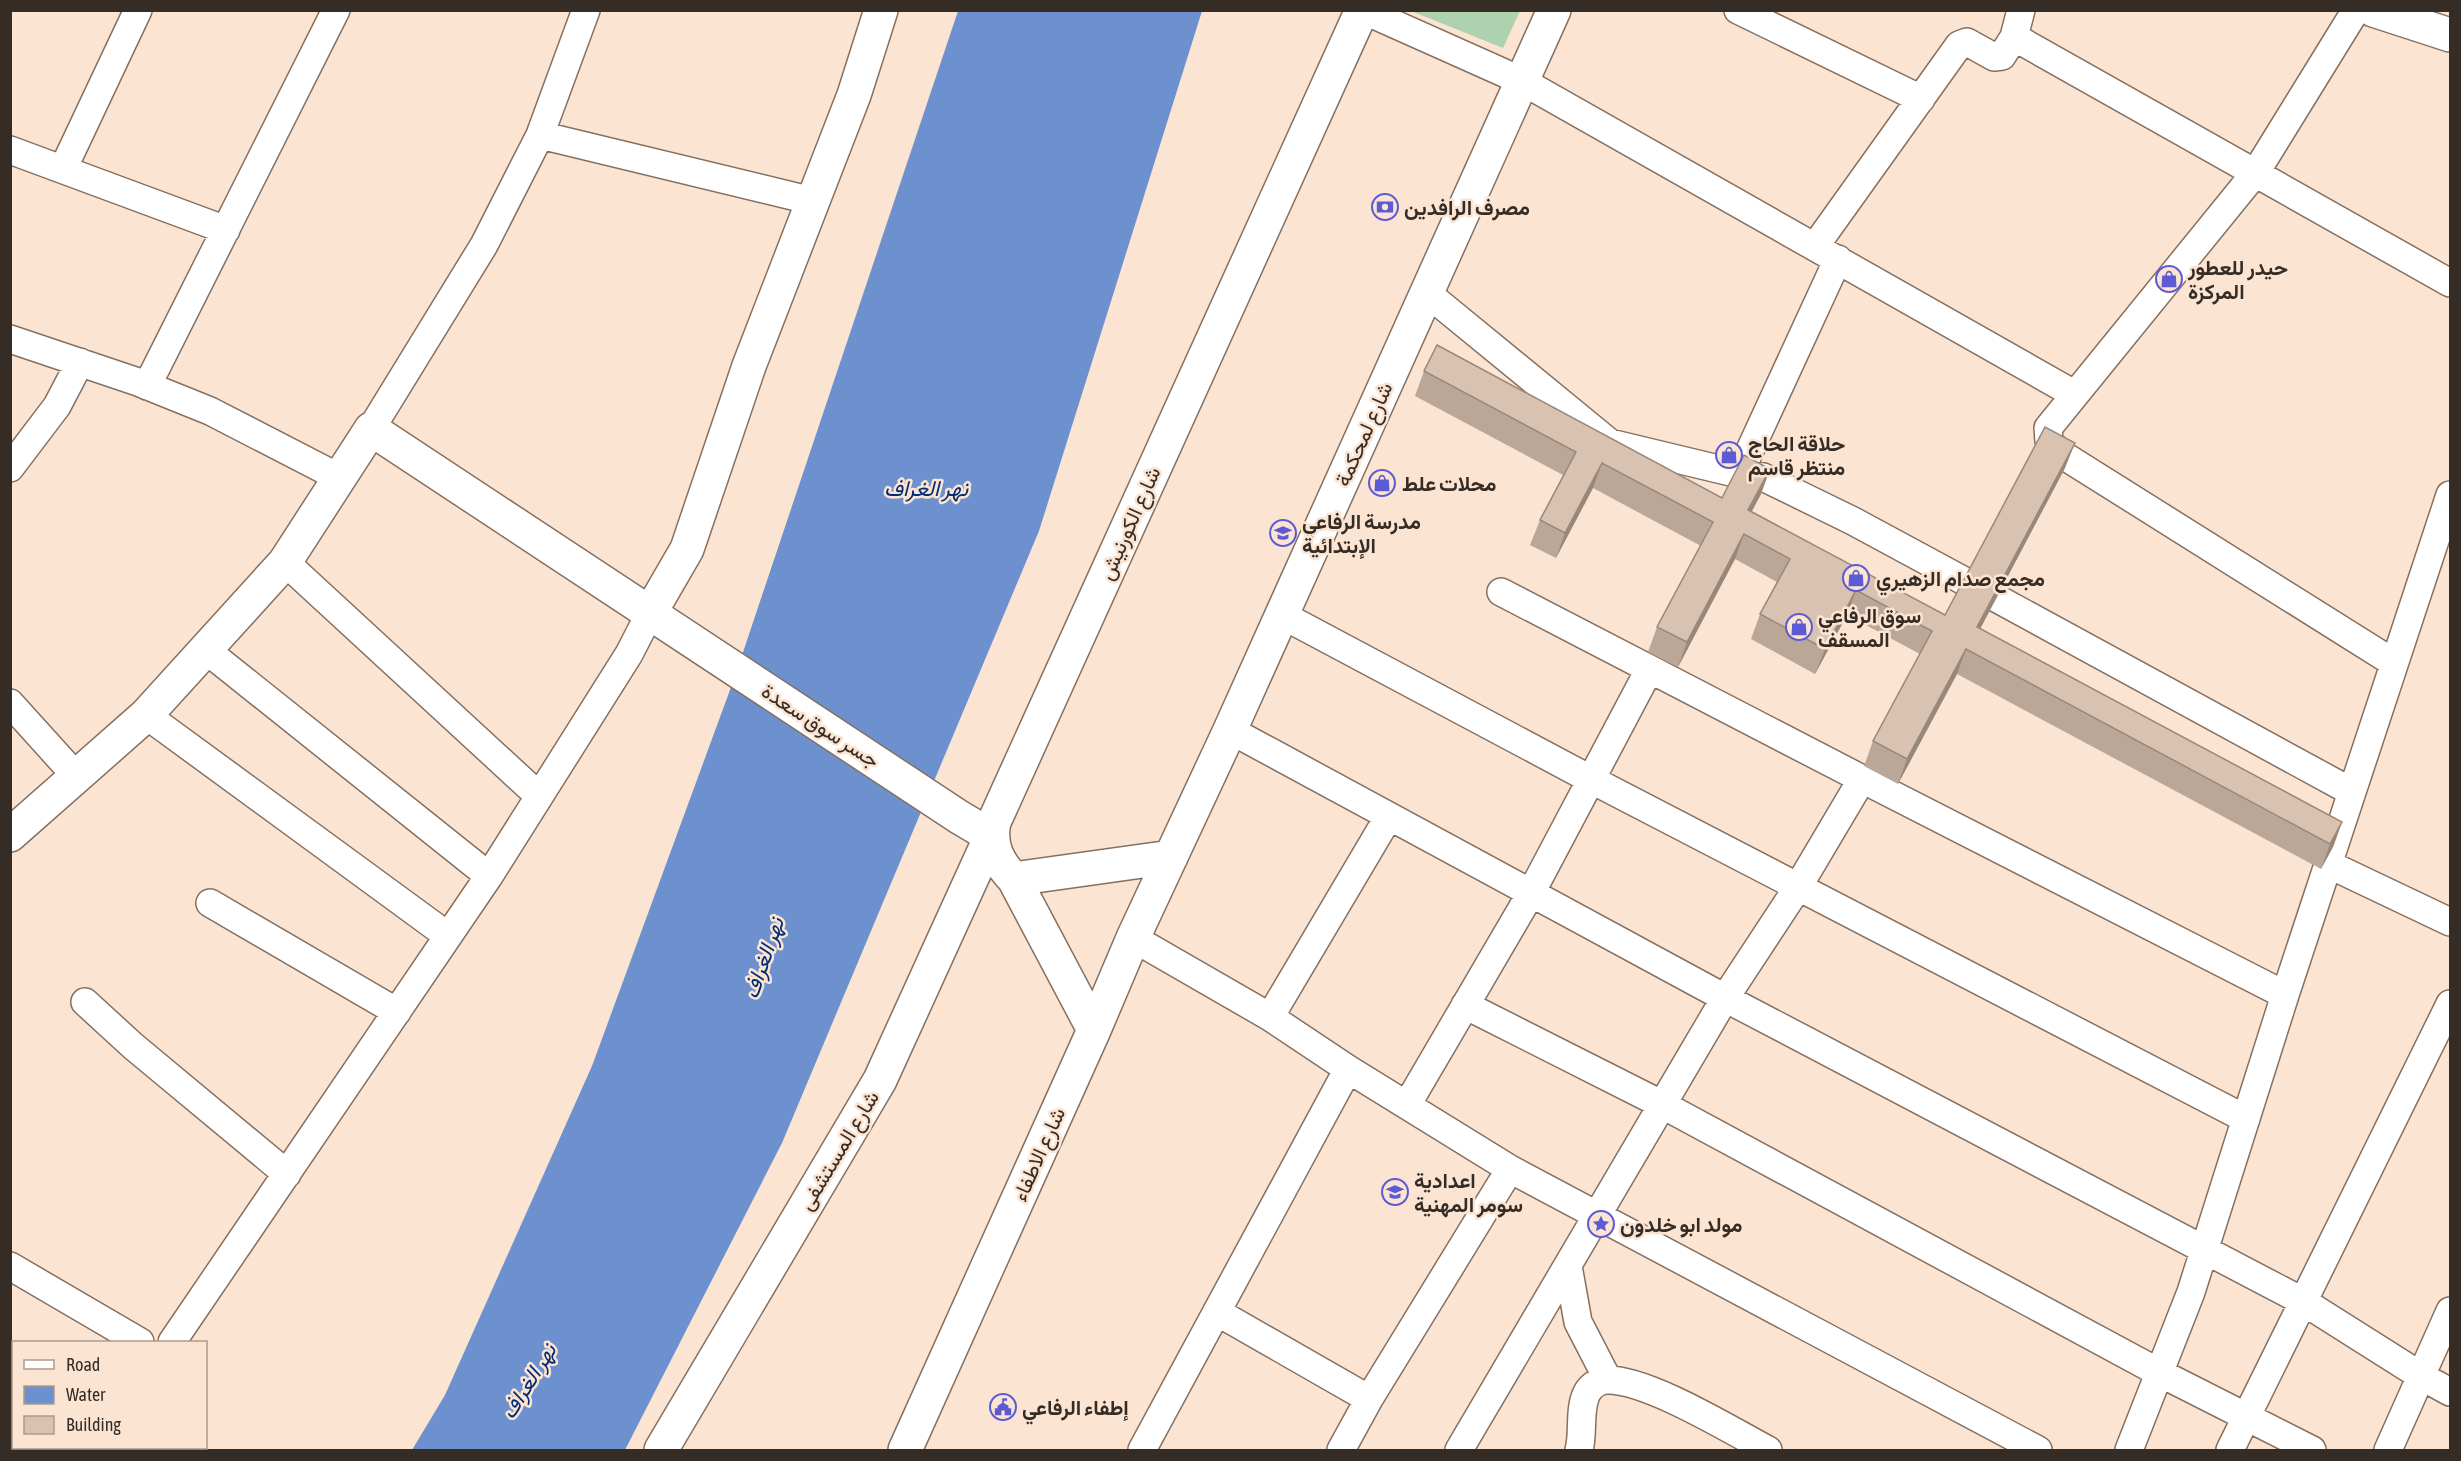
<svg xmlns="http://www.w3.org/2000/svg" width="2461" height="1461" viewBox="0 0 2461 1461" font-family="'Asap Condensed',Vazirmatn,sans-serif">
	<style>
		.green { fill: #afd2ae }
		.water { fill: #6d91cf }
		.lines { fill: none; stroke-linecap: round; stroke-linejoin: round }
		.street-casing { stroke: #857060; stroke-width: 30 }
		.secondary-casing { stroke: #857060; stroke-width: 36 }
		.street { stroke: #fff; stroke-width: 27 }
		.secondary { stroke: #fff; stroke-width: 33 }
		.wall { fill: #bba797 }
		.shaded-wall { fill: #98887b }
		.building { fill: #d9c2b0; stroke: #98887b; stroke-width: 1.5 }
		.labels { text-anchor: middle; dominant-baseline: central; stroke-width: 5; stroke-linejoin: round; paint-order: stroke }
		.poi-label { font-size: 21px; font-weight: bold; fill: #352c25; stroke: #fce4d2; text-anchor: start }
		.street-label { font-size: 21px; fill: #352c25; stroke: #fce4d2 }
		.water-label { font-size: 22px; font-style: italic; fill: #022d76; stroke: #fce4d2 }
	</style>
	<rect width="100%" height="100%" fill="#fce4d2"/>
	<path class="green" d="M 1411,11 L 1520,11 L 1503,48 Z"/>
	<path class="water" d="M 958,11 L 1202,11 L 1039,531 L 782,1143 L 625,1450 L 412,1450 L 445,1395 L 592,1066 L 734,679 Z"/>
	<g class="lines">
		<defs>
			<path id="street" d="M 1363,10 L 1522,81 L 2074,394
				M 1738,10 L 1921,99
				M 2356,10 L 2256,172 L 2048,428 L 2049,441 L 2058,452 L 2394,663
				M 2014,37 L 2450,283
				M 540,135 L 813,201
				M 10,150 L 226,230
				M 63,169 L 138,10
				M 1816,245 L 1959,45 L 1967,42 L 1994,57 L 2002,56 L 2014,37 L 2021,10
				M 1427,293 L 1610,443 L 1739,474 L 1763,477 L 1853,521 L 1966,582
				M 10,339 L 138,382 L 210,411 L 340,478
				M 147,386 L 336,10
				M 371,429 L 484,245 L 540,135 L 586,10
				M 10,468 L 57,406 L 80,362
				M 1739,474 L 1838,259
				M 285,562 L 539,796
				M 1501,592 L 1862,779 L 2285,995
				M 1996,598 L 2352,792
				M 1282,615 L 1592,780 L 2246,1119
				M 206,650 L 489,876
				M 10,703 L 76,776
				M 146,715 L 448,936
				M 1230,730 L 1725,998 L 2304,1302 L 2421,1376 L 2450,1392
				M 2328,864 L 2450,922
				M 210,903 L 397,1012
				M 1133,938 L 1270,1017 L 1348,1069 L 1510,1169 L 2038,1450
				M 85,1002 L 133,1046 L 287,1174
				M 1465,1005 L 1663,1105 L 2160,1373 L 2312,1450
				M 1270,1017 L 1389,816
				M 1407,1105 L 1531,893 L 1649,670
				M 10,1266 L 140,1342
				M 1568,1266 L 1578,1322 L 1608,1380
				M 1217,1312 L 1369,1399 L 1510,1169
				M 172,1342 L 489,876 L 629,654 L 650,613
				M 96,1450 L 98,1448
				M 1142,1450 L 1348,1069
				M 1341,1450 L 1369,1399
				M 1459,1450 L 1725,998 L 1798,887 L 1862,779
				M 1579,1450 C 1584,1433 1578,1407 1588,1391 C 1592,1385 1600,1380 1608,1380 C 1649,1380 1730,1430 1768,1450
				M 2129,1450 L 2191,1292 L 2285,995 L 2450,495
				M 2230,1450 L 2450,1004
				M 2388,1450 L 2450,1311"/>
			<path id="secondary" d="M 2373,10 L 2450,35
				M 650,613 L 687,549 L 749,366 L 854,95 L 881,10
				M 10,835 L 146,715 L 285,562 L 371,429 L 959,817 L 991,836 L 880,1080 L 661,1450
				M 1014,879 L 1171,857
				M 1094,1030 L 1014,879 C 998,863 989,845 994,822 L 1362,10
				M 905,1450 L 1094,1030 L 1133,938 L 1230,730 L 1554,10"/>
		</defs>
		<use href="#street" class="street-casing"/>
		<use href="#secondary" class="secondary-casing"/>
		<use href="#street" class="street"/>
		<use href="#secondary" class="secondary"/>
	</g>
	<path class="wall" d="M 1424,371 L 1722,498 L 1770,469 L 1761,494 L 1752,511 L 1945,615 L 2065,468 L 1980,628 L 2342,822 L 2333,847 L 2321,869 L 1957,674 L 1898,784 L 1864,766 L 1873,741 L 1920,654 L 1847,615 L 1815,674 L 1751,639 L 1760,614 L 1777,582 L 1735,559 L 1678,667 L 1648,652 L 1657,627 L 1701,546 L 1593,488 L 1556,558 L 1530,545 L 1540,520 L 1563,475 L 1415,396 Z"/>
	<path class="shaded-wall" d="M 2075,443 L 2065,468 L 1968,652 L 1977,627 Z
		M 1602,463 L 1593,488 L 1556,558 L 1565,533 Z
		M 1770,469 L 1761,494 L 1739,535 L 1748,510 Z
		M 1744,534 L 1735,559 L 1678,667 L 1687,642 Z
		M 1856,590 L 1847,615 L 1815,674 L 1825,649 Z
		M 1966,649 L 1957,674 L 1898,784 L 1907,759 Z
		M 2342,822 L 2333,847 L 2321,869 L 2330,844 Z"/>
	<path class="building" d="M 1437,345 L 1722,498 L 1744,455 L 1770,469 L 1748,510 L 1945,615 L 2045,427 L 2075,443 L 1977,627 L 2342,822 L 2330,844 L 1966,649 L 1907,759 L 1873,741 L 1932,631 L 1856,590 L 1825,649 L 1760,614 L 1790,559 L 1744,534 L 1687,642 L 1657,627 L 1713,522 L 1602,463 L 1565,533 L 1540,520 L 1576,452 L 1424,371 Z"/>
	<defs>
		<symbol id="bank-ring" viewBox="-11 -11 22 22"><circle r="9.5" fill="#fce4d2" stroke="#5c5bd3" stroke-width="1.5"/><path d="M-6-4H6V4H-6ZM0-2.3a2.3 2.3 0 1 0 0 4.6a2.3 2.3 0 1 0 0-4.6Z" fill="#5c5bd3"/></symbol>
		<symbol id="shop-ring" viewBox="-11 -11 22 22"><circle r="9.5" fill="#fce4d2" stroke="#5c5bd3" stroke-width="1.5"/><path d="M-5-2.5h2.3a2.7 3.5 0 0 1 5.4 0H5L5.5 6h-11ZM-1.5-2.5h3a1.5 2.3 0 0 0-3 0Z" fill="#5c5bd3"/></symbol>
		<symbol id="school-ring" viewBox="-11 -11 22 22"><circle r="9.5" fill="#fce4d2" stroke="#5c5bd3" stroke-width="1.5"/><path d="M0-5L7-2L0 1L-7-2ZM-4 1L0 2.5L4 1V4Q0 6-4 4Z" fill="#5c5bd3"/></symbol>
		<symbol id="sight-ring" viewBox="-11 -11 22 22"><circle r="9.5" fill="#fce4d2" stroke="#5c5bd3" stroke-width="1.5"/><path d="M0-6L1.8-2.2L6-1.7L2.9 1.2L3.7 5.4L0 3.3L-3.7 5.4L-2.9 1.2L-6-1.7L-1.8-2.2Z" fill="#5c5bd3"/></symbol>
		<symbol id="civic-ring" viewBox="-11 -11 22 22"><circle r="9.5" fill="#fce4d2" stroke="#5c5bd3" stroke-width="1.5"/><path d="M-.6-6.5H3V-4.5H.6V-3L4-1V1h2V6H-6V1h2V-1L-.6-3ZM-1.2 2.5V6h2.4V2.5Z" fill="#5c5bd3"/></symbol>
	</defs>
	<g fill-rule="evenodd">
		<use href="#bank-ring" x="1370" y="192" width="30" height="30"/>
		<use href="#shop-ring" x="2154" y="264" width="30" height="30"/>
		<use href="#shop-ring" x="1714" y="440" width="30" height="30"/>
		<use href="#shop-ring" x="1367" y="468" width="30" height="30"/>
		<use href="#school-ring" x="1268" y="518" width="30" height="30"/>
		<use href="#shop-ring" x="1841" y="563" width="30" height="30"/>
		<use href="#shop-ring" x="1784" y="612" width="30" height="30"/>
		<use href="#school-ring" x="1380" y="1177" width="30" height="30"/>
		<use href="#sight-ring" x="1586" y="1209" width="30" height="30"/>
		<use href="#civic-ring" x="988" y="1392" width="30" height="30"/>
	</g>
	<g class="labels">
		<g class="poi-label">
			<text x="1404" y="207">مصرف الرافدين</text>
			<text x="2188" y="267">حيدر للعطور<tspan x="2188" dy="24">المركزة</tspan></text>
			<text x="1748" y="443">حلاقة الحاج<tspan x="1748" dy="24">منتظر قاسم</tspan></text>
			<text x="1402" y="483">محلات علط</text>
			<text x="1302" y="521">مدرسة الرفاعي<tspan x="1302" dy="24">الإبتدائية</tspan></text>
			<text x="1876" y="578">مجمع صدام الزهيري</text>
			<text x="1818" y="615">سوق الرفاعي<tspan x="1818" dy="24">المسقف</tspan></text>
			<text x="1414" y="1180">اعدادية<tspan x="1414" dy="24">سومر المهنية</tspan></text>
			<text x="1620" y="1224">مولد ابو خلدون</text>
			<text x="1022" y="1407">إطفاء الرفاعي</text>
		</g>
		<g class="street-label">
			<text transform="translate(1363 434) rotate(-66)">شارع لمحكمة</text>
			<text transform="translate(1129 523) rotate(-66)">شارع الكورنيش</text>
			<text transform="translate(821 725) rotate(33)">جسر سوق سعدة</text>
			<text transform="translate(838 1150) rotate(-59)">شارع المستشفى</text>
			<text transform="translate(1038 1154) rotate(-66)">شارع الاطفاء</text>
		</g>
		<g class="water-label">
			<text x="926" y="488">نهر الغراف</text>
			<text transform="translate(763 958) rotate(-71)">نهر الغراف</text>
			<text transform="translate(528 1381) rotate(-58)">نهر الغراف</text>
		</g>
	</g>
	<rect width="2461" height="1461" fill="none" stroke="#352c25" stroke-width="24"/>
	<rect x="12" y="1341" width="195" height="108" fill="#fce4d2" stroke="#ac9a8d" stroke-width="1.5"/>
	<rect x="24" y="1360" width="30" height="9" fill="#ffffff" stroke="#ac9a8d" stroke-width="1.5"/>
	<text x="66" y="1371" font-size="18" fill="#352c25">Road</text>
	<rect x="24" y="1386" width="30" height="18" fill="#6d91cf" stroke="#ac9a8d" stroke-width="1.5"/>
	<text x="66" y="1401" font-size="18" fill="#352c25">Water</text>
	<rect x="24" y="1416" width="30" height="18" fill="#d9c2b0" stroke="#ac9a8d" stroke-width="1.5"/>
	<text x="66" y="1431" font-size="18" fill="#352c25">Building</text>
</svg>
